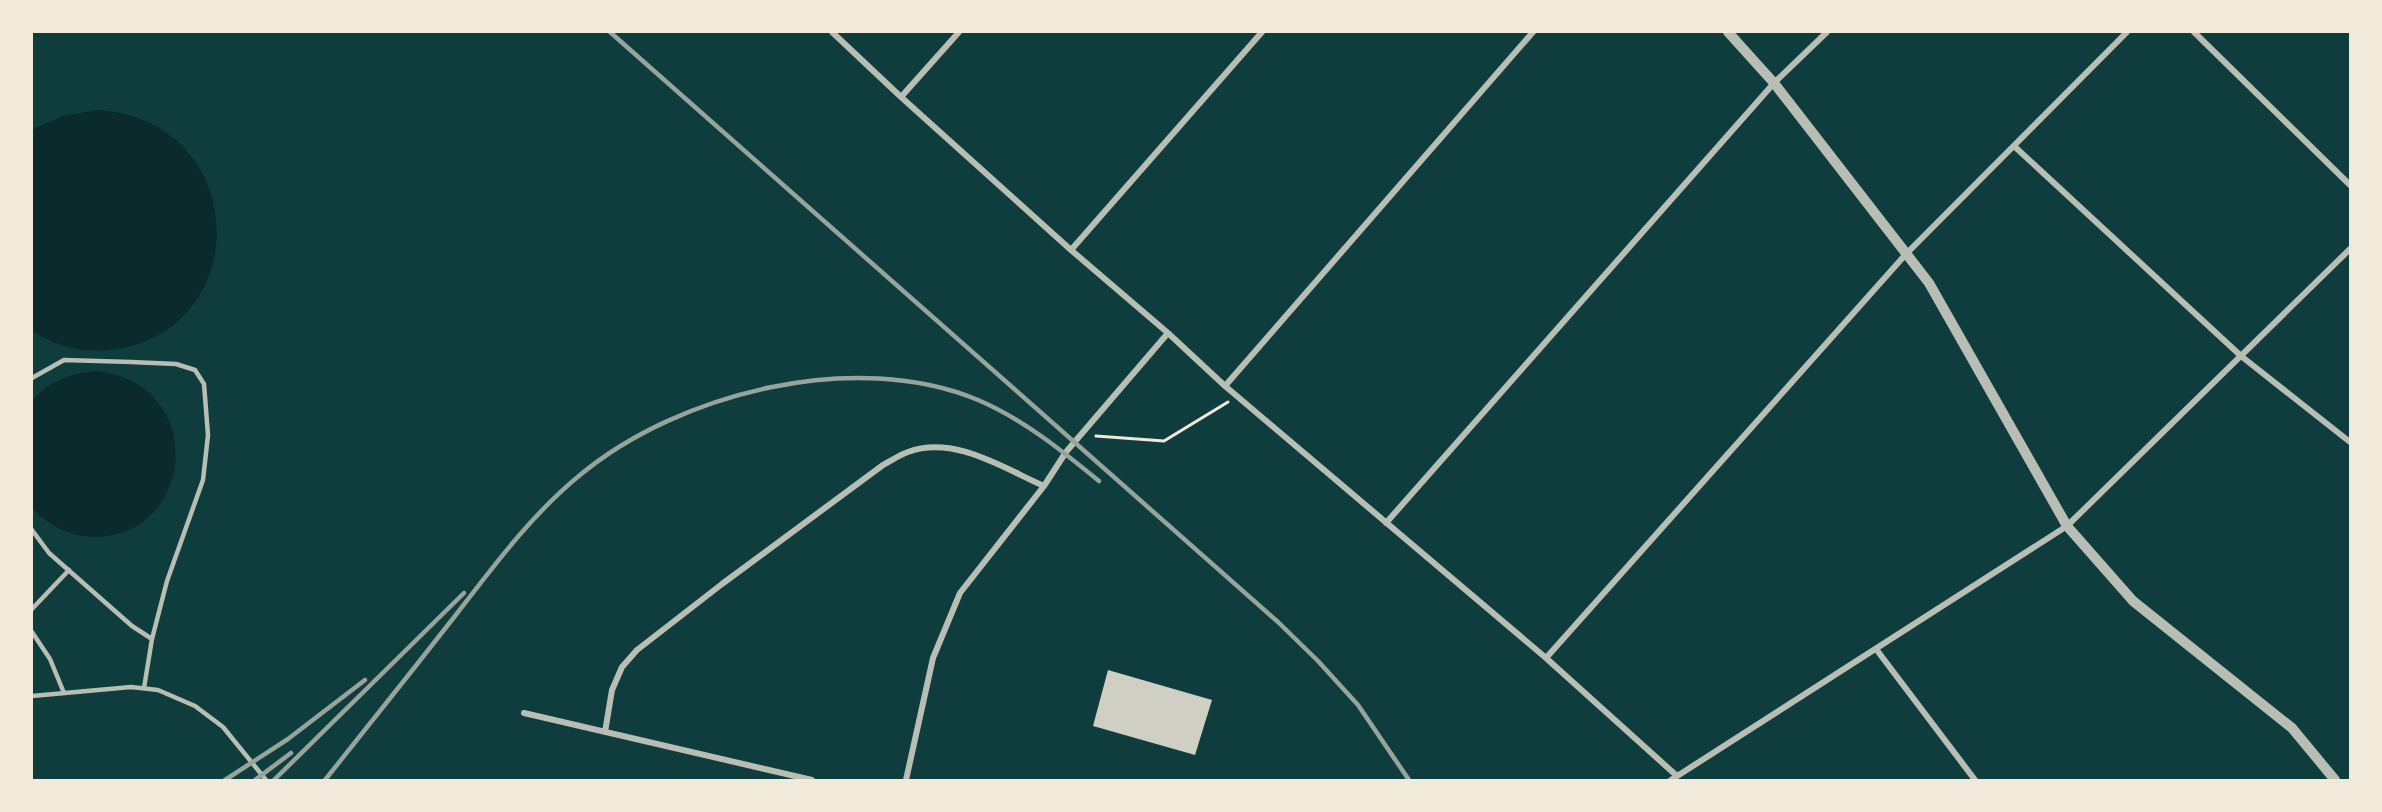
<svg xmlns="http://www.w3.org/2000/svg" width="2382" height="812" viewBox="0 0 2382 812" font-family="'Nunito Sans',sans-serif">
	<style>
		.water { fill: #0a2a2b }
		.building { fill: #cfcfc3 }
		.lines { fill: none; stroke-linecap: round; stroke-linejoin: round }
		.path { stroke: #f1e9da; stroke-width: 3 }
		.service { stroke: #b8beb3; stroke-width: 4.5 }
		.minor { stroke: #b8beb3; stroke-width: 6 }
		.tertiary { stroke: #b8beb3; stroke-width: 10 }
		.rail { stroke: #97a49c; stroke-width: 4.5 }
	</style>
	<rect width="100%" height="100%" fill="#0f3d3e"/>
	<path class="water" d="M 97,110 C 253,119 256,334 110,350 C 83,353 54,346 32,331 L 32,130 L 63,116 Z
		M 97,371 C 210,384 195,539 92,537 C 69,536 47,525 32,508 L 32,401 C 49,381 71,373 97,371 Z"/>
	<path class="building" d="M 1108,670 L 1212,700 L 1195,755 L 1093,726 Z"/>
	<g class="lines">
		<path class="path" d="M 1096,436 L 1164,441 L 1228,402"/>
		<path class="service" d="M 32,378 L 64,360 L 131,362 L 176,364 L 195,370 L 204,384 L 208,435 L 203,480 L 167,581 L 152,639 L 144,688
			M 32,530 L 49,553 L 132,626 L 152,639
			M 32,609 L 69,570
			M 32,632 L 50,659 L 64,693
			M 32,696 L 131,687 L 158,690 L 195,706 L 223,727 L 266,780"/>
		<path class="minor" d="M 832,32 L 901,97 L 1071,250 L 1168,333 L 1225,386 L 1546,658 L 1677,776
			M 2194,32 L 2350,185
			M 901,97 L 959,32
			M 2014,146 L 2241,356 L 2350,442
			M 1071,250 L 1262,32
			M 1225,386 L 1533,32
			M 1386,523 L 1774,83 L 1827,32
			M 1876,649 L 1975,780
			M 1546,658 L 1906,254 L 2127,32
			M 524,713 L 812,780
			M 605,732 L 612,690 L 622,667 L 637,650 L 722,584 L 883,465 C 891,461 899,455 908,452 C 954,435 1003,468 1044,486
			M 906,780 L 933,658 L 960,593 L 1044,486 L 1066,452 L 1168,333
			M 1671,780 L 2067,526 L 2350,249"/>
		<path class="tertiary" d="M 1728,32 L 1774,83 L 1929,283 L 2067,526 L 2133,601 L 2292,728 L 2335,780"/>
		<path class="rail" d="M 610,32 L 1278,622 L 1318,661 L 1358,705 L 1409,780
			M 225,780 L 288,739 L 365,680
			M 255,780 L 291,753
			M 274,780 L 464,593
			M 325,780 C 368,726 412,671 455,616 C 493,567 531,515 580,475 C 680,392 856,349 978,400 C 1023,419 1061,450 1099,481"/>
	</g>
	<rect width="2382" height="812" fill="none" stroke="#f1e9da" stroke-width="66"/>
</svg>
